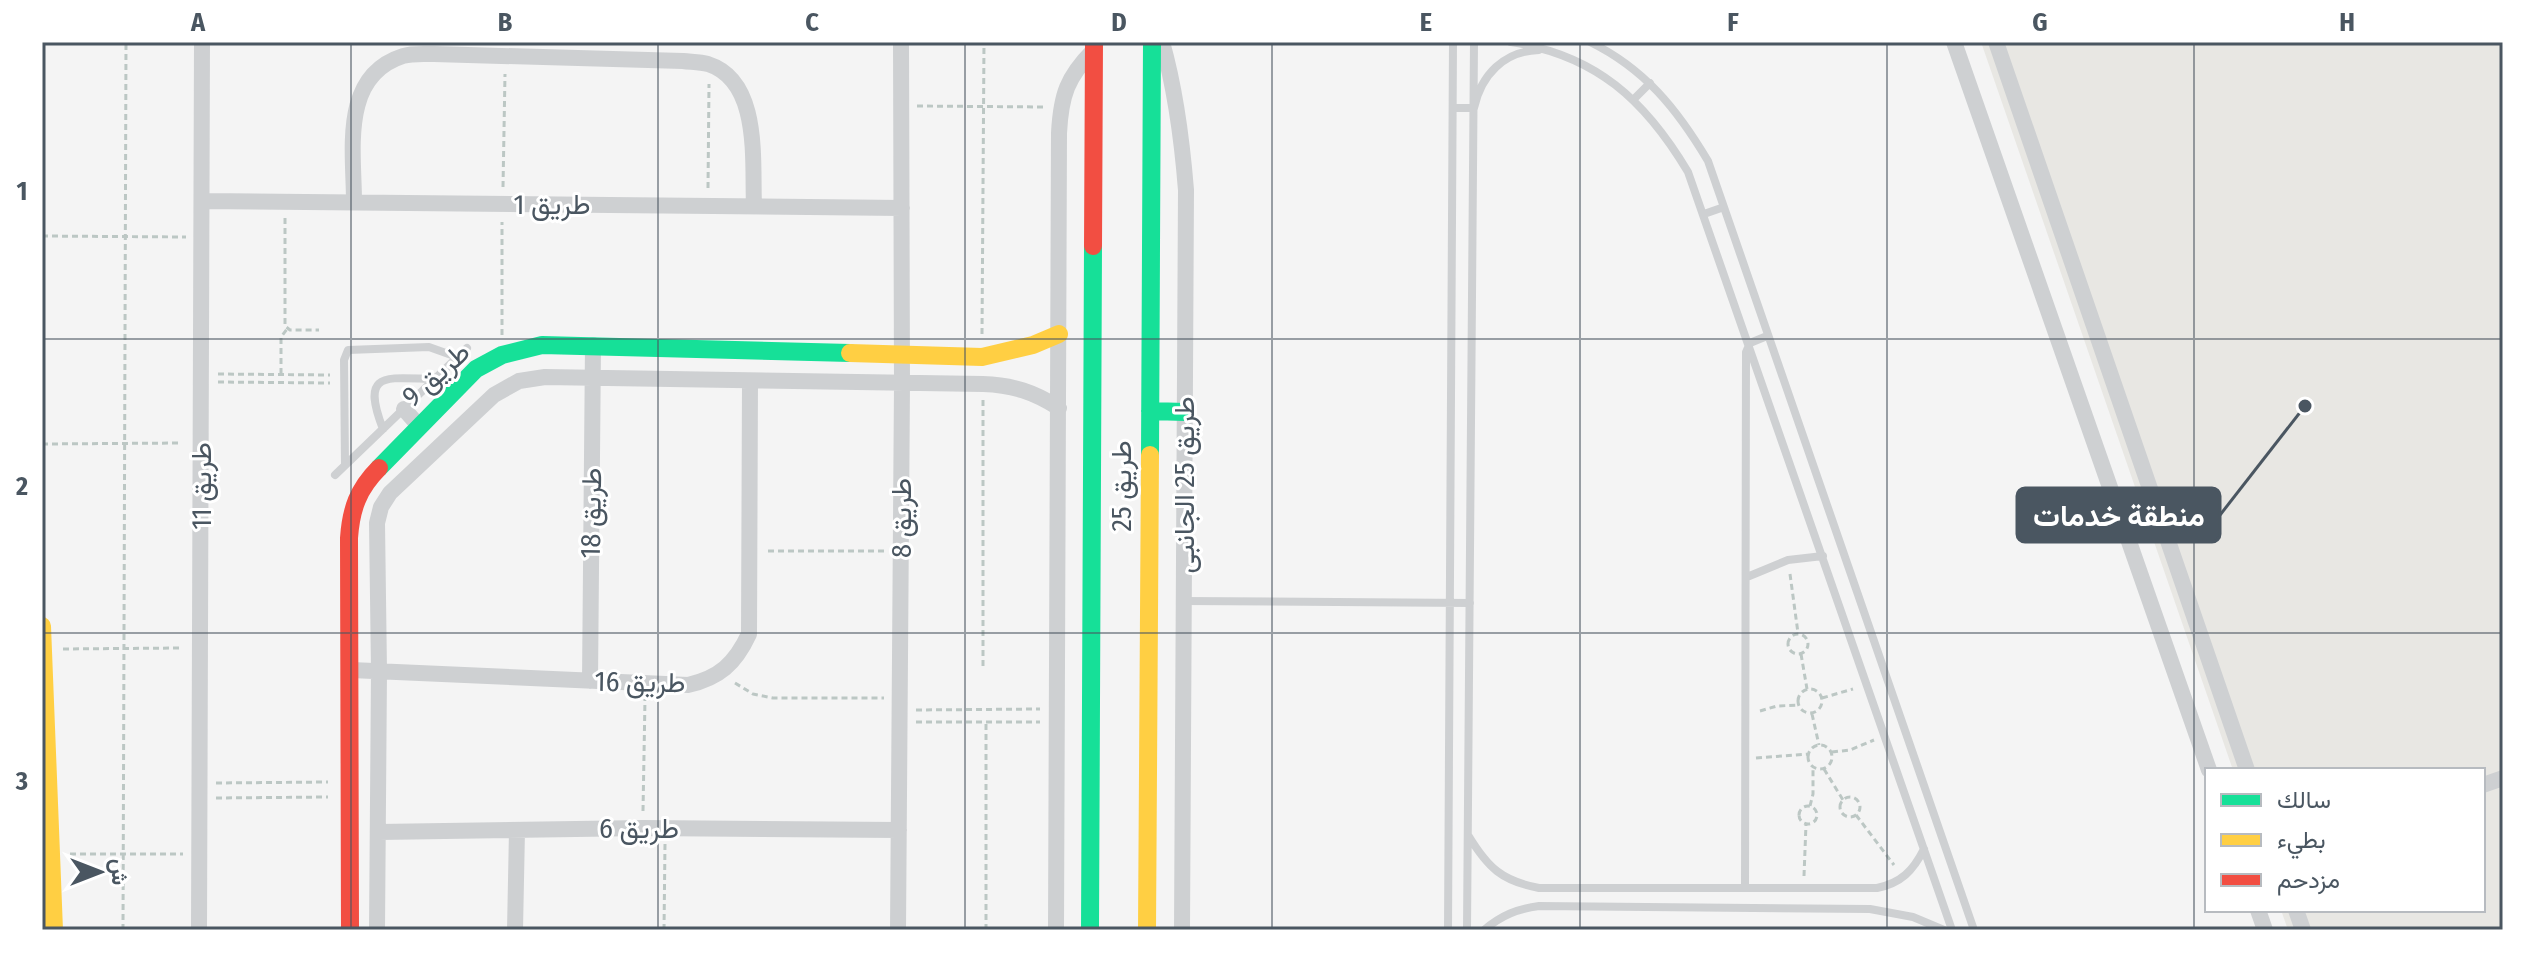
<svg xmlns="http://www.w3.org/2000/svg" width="2545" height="972" viewBox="0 0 2545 972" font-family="'Fira Sans Condensed',Vazirmatn,sans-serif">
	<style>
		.commercial { fill: #e8e7e3 }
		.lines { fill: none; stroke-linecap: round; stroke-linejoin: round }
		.path { stroke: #bcc7c4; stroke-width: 3; stroke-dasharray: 6 4; stroke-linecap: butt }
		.lane { stroke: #ced0d2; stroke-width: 8 }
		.street { stroke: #ced0d2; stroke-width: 16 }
		.fast { stroke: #16e098; stroke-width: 18 }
		.slow { stroke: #ffcf43; stroke-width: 18 }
		.jam { stroke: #f24e42; stroke-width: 18 }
		.grid { fill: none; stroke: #4a5661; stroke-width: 2; stroke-opacity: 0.55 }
		.labels { text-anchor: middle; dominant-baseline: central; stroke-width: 6; stroke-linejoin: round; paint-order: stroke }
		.street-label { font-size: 28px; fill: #4a5661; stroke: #fff }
		.leader { fill: none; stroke: #4a5661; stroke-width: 3 }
		.callout-dot { fill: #4a5661; stroke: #fff; stroke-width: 3 }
		.callout { fill: #4a5661; stroke: #4a5661; stroke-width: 3 }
		.callout-label { font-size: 30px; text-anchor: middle; font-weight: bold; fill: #fff }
		.neatline { fill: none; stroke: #4a5661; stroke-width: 3 }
		.grid-label { font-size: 26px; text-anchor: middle; font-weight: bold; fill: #4a5661 }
	</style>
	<rect width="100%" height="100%" fill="#f4f4f4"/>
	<path class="commercial" d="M 1981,42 L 2503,42 L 2503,930 L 2288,930 L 2281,910 L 2483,910 L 2483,770 L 2233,770 Z"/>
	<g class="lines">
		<path class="path" d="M 917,106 L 1045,107
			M 503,187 L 505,74
			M 708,188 L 709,84
			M 285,218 L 285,326 L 290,330 L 319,330
			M 42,236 L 186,237
			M 982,334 L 984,42
			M 502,335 L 502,222
			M 218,374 L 330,375
			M 281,374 L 281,337 L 287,329
			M 218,382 L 330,383
			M 983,400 L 983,667
			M 42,444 L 182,443
			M 768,551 L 884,551
			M 1790,574 L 1798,633
			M1788 644a10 10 0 1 1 20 0a10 10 0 1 1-20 0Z
			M 63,649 L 183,648
			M 1801,654 L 1807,689
			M 735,683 L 753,694 L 773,698 L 884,698
			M1798 701a12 12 0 1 1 24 0a12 12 0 1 1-24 0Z
			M 1822,698 L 1853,689
			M 916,710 L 1040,709
			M 1760,711 L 1777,706 L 1799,705
			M 1812,714 L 1819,745
			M 916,722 L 1040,722
			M1808 757a12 12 0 1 1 24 0a12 12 0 1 1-24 0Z
			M 1832,752 L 1850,750 L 1874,740
			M 1756,758 L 1808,754
			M 1824,769 L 1843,800
			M 216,783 L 328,782
			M1840 807a10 10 0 1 1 20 0a10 10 0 1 1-20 0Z
			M 216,798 L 328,797
			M1799 815a9 9 0 1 1 18 0a9 9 0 1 1-18 0Z
			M 1810,806 L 1813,794 L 1813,767
			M 643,811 L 645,699
			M 1856,815 L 1894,865
			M 70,854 L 183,854
			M 1804,876 L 1806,824
			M 123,930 L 126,42
			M 664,930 L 665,844
			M 986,930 L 986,722"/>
		<path class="lane" d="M 1511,42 C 1596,55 1645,100 1688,172 L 1952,930
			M 1590,42 C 1645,69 1677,109 1708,161 L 1974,930
			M 1634,99 L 1650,83
			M 1453,108 L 1474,108 C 1481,75 1504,51 1539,50
			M 1704,214 L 1724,207
			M 383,429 C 360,370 386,378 434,379
			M 345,465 L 344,360 L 348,350 L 429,347 L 457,357
			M 335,475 L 467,348
			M 1747,577 L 1788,560 L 1823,556
			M 1184,601 L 1470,603
			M 1468,835 C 1488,868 1502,881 1539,888 L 1877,888 C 1901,883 1913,871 1924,849
			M 1745,888 L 1746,352 L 1750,343 L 1767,336
			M 1448,930 L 1453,42
			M 1467,930 L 1474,42
			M 1484,930 C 1502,915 1517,909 1539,906 L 1870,909 L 1913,917 L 1944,930"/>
		<path class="street" d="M 1162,42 C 1176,91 1182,140 1186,190 L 1182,930
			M 1954,42 L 2209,770
			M 1996,42 L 2247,770
			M 202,201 L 902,208
			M 354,202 C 354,151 340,76 403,56 C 412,53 424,54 434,54 L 683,61 C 691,62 700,62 708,64 C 761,81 752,161 754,205
			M 404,409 L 419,426
			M 351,670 L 688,685 C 719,678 735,664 749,634 L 750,381
			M 590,681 L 593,345
			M 2483,785 L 2503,778
			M 379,832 L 643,828 L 899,830
			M 2258,910 L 2265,930
			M 2296,910 L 2303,930
			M 199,930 L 202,42
			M 377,930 L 379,671 L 377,523 L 381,507 L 390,493 L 494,395 L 519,381 L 545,377 L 983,384 C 1013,385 1034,392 1059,408
			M 515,930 L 517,830
			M 898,930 L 902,384 L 901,42
			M 1056,930 L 1059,133 C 1061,95 1067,77 1094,50"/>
		<path class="fast" d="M 1150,411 L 1185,412
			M 1150,455 L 1152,42
			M 379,468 L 476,369 L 502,355 L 542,345 L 850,353
			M 1090,930 L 1093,246"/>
		<path class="slow" d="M 850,353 L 982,357 L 1033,345 L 1059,334
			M 42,626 L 54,930
			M 1147,930 L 1150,455"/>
		<path class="jam" d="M 1093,246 L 1094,42
			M 350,930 L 349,538 C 351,509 358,489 379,468"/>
	</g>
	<path class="grid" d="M 351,42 L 351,930M 658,42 L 658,930M 965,42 L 965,930M 1272,42 L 1272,930M 1580,42 L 1580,930M 1887,42 L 1887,930M 2194,42 L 2194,930M 42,339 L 2503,339M 42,633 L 2503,633"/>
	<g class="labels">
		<g class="street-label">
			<text x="552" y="204">طريق 1</text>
			<text transform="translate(436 374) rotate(-42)">طريق 9</text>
			<text transform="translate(1184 485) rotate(-90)">طريق 25 الجانبى</text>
			<text transform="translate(201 486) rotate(-90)">طريق 11</text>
			<text transform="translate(1121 486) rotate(-90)">طريق 25</text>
			<text transform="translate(591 513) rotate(-89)">طريق 18</text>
			<text transform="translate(901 518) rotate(-90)">طريق 8</text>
			<text transform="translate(640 682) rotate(1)">طريق 16</text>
			<text x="639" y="828">طريق 6</text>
		</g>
	</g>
	<path class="leader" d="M2305 406L2220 515"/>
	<circle class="callout-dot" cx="2305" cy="406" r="8"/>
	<rect class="callout" x="2017" y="488" width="203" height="54" rx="8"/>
	<g class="callout-label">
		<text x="2119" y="526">منطقة خدمات</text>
	</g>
	<rect width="2545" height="972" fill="none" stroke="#ffffff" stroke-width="88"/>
	<rect x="2205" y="768" width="280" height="144" fill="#ffffff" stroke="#b7bbc0" stroke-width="2"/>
	<rect x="2221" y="794" width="40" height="12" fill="#16e098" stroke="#b7bbc0" stroke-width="2"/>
	<text x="2277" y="808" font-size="24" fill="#4a5661">سالك</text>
	<rect x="2221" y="834" width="40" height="12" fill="#ffcf43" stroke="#b7bbc0" stroke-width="2"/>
	<text x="2277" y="848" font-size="24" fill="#4a5661">بطيء</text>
	<rect x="2221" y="874" width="40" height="12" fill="#f24e42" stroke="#b7bbc0" stroke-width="2"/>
	<text x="2277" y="888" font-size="24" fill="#4a5661">مزدحم</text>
	<g transform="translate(100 872) rotate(90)" stroke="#ffffff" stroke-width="6" paint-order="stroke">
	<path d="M0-6L14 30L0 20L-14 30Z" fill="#4a5661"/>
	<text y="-12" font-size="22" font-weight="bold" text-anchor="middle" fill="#4a5661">ش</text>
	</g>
	<rect x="44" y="44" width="2457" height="884" class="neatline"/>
	<g class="grid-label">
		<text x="198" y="31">A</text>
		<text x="505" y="31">B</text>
		<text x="812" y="31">C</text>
		<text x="1119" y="31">D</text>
		<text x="1426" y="31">E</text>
		<text x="1733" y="31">F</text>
		<text x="2040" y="31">G</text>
		<text x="2347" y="31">H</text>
		<text x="22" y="200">1</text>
		<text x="22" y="495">2</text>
		<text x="22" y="790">3</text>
	</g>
</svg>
